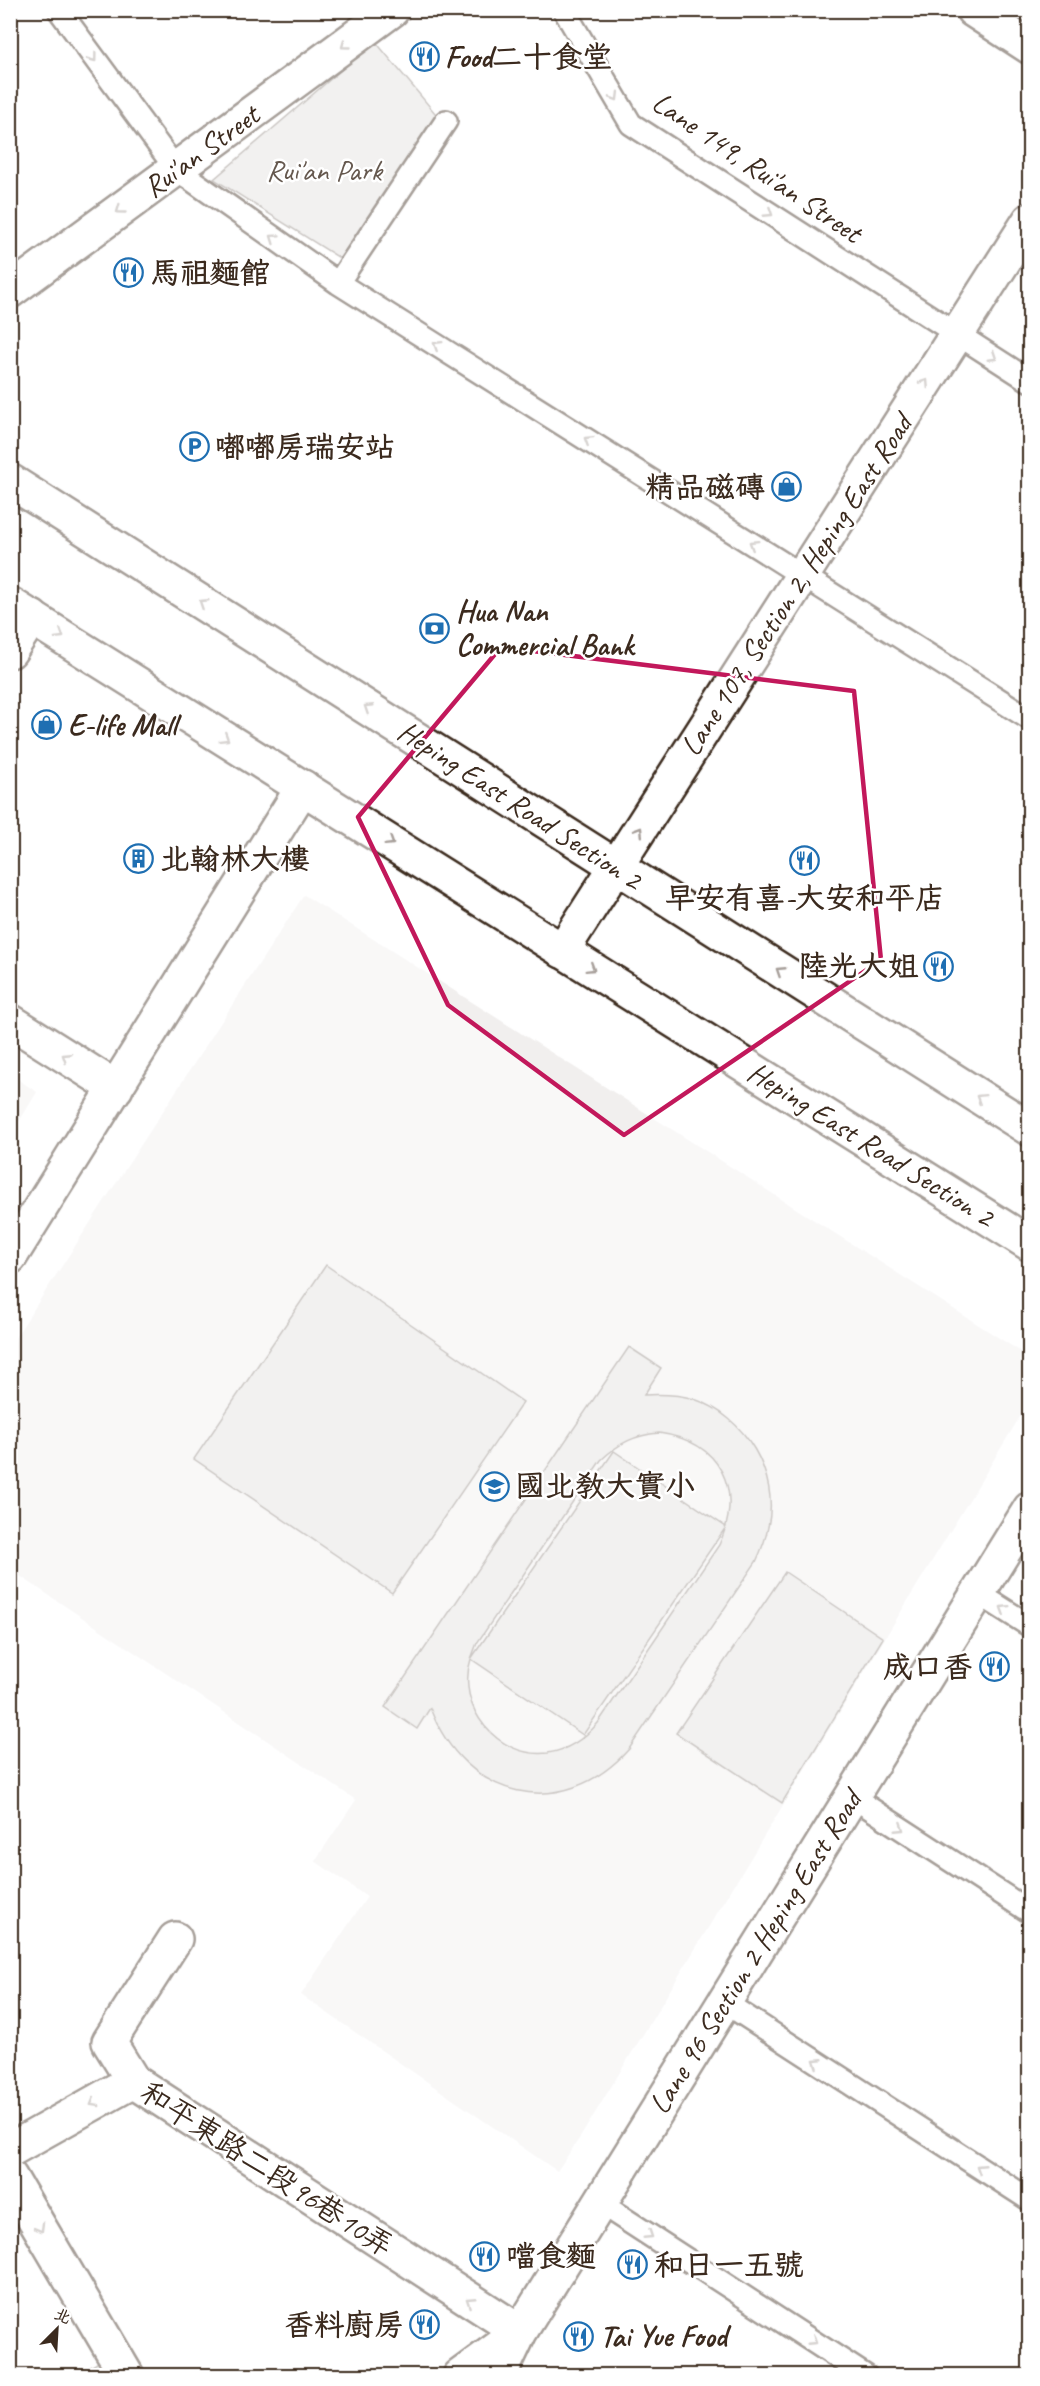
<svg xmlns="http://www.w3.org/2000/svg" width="1040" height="2386" viewBox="0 0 1040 2386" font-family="Caveat,'LXGW WenKai TC',sans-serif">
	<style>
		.built { fill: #f1efee }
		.green { fill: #e2e0de; stroke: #8e857e; stroke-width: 1.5; fill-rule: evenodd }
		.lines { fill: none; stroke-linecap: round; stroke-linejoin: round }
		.lane-casing { stroke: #3b2a1e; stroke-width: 26 }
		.street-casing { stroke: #3b2a1e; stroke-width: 38 }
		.secondary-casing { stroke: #3b2a1e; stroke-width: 38 }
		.lane { stroke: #fff; stroke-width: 21 }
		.street { stroke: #fff; stroke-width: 33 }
		.secondary { stroke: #fff; stroke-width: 33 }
		.oneway { stroke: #a79f9a }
		.marked { fill: none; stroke: #c2185b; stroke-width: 4.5; stroke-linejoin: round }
		.labels { text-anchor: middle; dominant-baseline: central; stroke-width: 5; stroke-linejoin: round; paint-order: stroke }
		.poi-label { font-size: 30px; font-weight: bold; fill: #3b2a1e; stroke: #fff; text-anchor: start }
		.street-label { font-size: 30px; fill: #3b2a1e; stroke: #fff }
		.park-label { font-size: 30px; fill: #65584e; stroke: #fff }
	</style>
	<rect width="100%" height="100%" fill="#fff"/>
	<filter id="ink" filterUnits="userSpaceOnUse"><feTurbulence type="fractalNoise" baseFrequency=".0167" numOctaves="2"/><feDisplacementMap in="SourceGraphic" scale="12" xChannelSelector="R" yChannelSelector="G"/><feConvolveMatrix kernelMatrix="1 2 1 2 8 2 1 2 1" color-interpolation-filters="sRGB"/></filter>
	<g filter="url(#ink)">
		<path class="built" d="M 304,895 L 1029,1357 L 1029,1402 L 581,2136 L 557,2171 L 301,1995 L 367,1897 L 315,1861 L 356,1800 L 11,1570 L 10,1377 L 15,1338 Z
			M 11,1075 L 37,1092 L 11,1135 Z"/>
		<path class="green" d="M 375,41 L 440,119 L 341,259 L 214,179 Z
			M 326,1265 L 523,1402 L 392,1593 L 194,1459 Z
			M 629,1347 L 661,1368 L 644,1395 C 661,1394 677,1394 694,1399 C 745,1416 780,1474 768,1527 C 766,1539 761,1551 756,1562 L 629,1749 C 562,1824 465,1799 430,1708 L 417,1729 L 385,1707 ZM 659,1433 C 721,1442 744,1489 719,1545 L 598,1723 C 584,1739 569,1750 548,1753 C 498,1759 455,1707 471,1659 L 583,1735 L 726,1527 L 614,1451 L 471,1659 L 477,1643 L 601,1460 C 619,1443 635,1435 659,1433 Z
			M 785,1572 L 883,1638 L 782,1803 L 676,1733 Z
			M 108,2356 L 120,2376 L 76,2376 Z"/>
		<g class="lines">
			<defs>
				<path id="lane" d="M 59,10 L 176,169 L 338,283 L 1030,719
					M 564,10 L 631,124 L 1030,381
					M 338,283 L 446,121
					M 978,1593 L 1030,1626
					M 851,1796 L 1030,1912
					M 724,2002 L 1030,2200
					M 600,2203 L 866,2376"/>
				<path id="street" d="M 973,10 L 1030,47
					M 10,291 L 392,10
					M 10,651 L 32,617
					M 562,951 L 1030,220
					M 10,1021 L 116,1088
					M 10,1257 L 303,787
					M 133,2081 L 109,2042 L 175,1939
					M 10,2150 L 133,2081 L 520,2332 L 499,2376
					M 10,2177 L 127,2376
					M 460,2376 L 520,2332 L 1030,1509"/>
				<path id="secondary" d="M 10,481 L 1030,1129
					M 10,604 L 1030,1244"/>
			</defs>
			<use href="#lane" class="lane-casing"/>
			<use href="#street" class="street-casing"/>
			<use href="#secondary" class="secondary-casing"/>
			<use href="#lane" class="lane"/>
			<use href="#street" class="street"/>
			<use href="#secondary" class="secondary"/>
		</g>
		<defs><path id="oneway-chevron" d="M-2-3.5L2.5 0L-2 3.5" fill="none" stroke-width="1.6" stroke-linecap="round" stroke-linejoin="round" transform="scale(1.5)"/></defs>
		<g class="oneway">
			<use href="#oneway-chevron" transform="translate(345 45) rotate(144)"/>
			<use href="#oneway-chevron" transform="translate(93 58) rotate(53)"/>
			<use href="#oneway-chevron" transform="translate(615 97) rotate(59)"/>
			<use href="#oneway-chevron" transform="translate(120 210) rotate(144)"/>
			<use href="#oneway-chevron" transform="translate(769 213) rotate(33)"/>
			<use href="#oneway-chevron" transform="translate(274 238) rotate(-145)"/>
			<use href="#oneway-chevron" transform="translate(437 345) rotate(-148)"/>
			<use href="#oneway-chevron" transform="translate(993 357) rotate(33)"/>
			<use href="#oneway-chevron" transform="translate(925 383) rotate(-57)"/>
			<use href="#oneway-chevron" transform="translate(588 440) rotate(-148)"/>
			<use href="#oneway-chevron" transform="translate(753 544) rotate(-148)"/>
			<use href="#oneway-chevron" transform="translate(203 603) rotate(-147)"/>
			<use href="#oneway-chevron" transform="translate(60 635) rotate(32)"/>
			<use href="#oneway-chevron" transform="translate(368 708) rotate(-147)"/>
			<use href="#oneway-chevron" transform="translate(225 738) rotate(32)"/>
			<use href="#oneway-chevron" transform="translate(639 831) rotate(-58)"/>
			<use href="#oneway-chevron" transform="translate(390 842) rotate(32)"/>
			<use href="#oneway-chevron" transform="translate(591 968) rotate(32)"/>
			<use href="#oneway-chevron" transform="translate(780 971) rotate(-147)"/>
			<use href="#oneway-chevron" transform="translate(66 1057) rotate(-147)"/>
			<use href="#oneway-chevron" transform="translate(980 1098) rotate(-148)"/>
			<use href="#oneway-chevron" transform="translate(1004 1609) rotate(-148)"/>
			<use href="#oneway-chevron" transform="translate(900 1828) rotate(33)"/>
			<use href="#oneway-chevron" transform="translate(817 2062) rotate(-147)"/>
			<use href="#oneway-chevron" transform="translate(94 2103) rotate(150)"/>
			<use href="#oneway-chevron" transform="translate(980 2168) rotate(-147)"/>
			<use href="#oneway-chevron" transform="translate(40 2228) rotate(60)"/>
			<use href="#oneway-chevron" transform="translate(649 2235) rotate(33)"/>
			<use href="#oneway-chevron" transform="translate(470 2301) rotate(-147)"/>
			<use href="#oneway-chevron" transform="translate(813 2341) rotate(33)"/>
		</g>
	</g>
	<path d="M0 0H1040V2386H0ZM 501,647 L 854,691 L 881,960 L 624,1135 L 448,1005 L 358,817 Z" fill="#fff" fill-opacity=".55" fill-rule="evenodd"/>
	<path class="marked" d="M 501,647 L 854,691 L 881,960 L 624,1135 L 448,1005 L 358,817 Z"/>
	<defs>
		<symbol id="restaurant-ring" viewBox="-11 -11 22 22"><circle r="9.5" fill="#fff" stroke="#1f6fb2" stroke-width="1.5"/><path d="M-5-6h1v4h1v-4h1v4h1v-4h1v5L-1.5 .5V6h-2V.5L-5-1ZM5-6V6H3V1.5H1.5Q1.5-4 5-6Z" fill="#1f6fb2"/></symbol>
		<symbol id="parking-ring" viewBox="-11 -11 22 22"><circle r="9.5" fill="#fff" stroke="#1f6fb2" stroke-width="1.5"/><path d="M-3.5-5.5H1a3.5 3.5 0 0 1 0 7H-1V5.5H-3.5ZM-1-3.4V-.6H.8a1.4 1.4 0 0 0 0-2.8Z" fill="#1f6fb2"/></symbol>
		<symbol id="shop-ring" viewBox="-11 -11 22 22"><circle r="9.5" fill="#fff" stroke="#1f6fb2" stroke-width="1.5"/><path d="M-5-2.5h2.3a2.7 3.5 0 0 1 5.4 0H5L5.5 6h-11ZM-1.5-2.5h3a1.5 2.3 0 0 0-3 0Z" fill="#1f6fb2"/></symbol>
		<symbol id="bank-ring" viewBox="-11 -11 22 22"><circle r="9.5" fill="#fff" stroke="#1f6fb2" stroke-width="1.5"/><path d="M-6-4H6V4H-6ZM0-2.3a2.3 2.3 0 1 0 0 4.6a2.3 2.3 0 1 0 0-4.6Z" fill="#1f6fb2"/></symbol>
		<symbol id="building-ring" viewBox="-11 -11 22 22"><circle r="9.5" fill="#fff" stroke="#1f6fb2" stroke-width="1.5"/><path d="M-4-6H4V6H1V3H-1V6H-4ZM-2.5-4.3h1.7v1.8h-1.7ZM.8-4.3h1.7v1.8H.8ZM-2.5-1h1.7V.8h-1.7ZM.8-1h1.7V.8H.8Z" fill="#1f6fb2"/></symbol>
		<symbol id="school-ring" viewBox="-11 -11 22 22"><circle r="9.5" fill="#fff" stroke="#1f6fb2" stroke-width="1.5"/><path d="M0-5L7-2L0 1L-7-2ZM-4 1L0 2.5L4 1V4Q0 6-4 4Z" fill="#1f6fb2"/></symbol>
	</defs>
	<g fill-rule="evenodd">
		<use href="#restaurant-ring" x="408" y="40" width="33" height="33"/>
		<use href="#restaurant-ring" x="112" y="256" width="33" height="33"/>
		<use href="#parking-ring" x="178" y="430" width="33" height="33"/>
		<use href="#shop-ring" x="770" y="470" width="33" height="33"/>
		<use href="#bank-ring" x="418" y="612" width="33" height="33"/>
		<use href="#shop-ring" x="30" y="708" width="33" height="33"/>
		<use href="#building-ring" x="122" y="842" width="33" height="33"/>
		<use href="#restaurant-ring" x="788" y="844" width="33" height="33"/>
		<use href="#restaurant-ring" x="922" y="950" width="33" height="33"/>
		<use href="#school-ring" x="478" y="1470" width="33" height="33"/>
		<use href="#restaurant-ring" x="978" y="1650" width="33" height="33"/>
		<use href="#restaurant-ring" x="468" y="2240" width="33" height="33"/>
		<use href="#restaurant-ring" x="616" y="2248" width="33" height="33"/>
		<use href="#restaurant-ring" x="408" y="2308" width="33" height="33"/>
		<use href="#restaurant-ring" x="562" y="2320" width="33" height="33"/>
	</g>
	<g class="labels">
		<g class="poi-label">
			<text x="445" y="57">Food二十食堂</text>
			<text x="150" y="273">馬祖麵館</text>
			<text x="215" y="447">嘟嘟房瑞安站</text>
			<text x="765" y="487" text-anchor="end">精品磁磚</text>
			<text x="456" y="611">Hua Nan<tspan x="456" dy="34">Commercial Bank</tspan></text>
			<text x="68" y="725">E-life Mall</text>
			<text x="160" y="859">北翰林大樓</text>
			<text x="805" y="898" text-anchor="middle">早安有喜-大安和平店</text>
			<text x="918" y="966" text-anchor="end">陸光大姐</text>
			<text x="515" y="1486">國北教大實小</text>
			<text x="973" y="1667" text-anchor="end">成口香</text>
			<text x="506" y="2256">噹食麵</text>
			<text x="654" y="2265">和日一五號</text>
			<text x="404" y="2325" text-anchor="end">香料廚房</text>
			<text x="600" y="2336">Tai Yue Food</text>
		</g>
		<g class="street-label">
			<text transform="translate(201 151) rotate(-36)">Rui'an Street</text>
			<text transform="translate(757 167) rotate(34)">Lane 149, Rui'an Street</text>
			<text transform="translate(796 585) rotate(-57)">Lane 107, Section 2, Heping East Road</text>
			<text transform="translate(520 805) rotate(33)">Heping East Road Section 2</text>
			<text transform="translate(871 1144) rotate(32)">Heping East Road Section 2</text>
			<text transform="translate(755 1952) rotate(-58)">Lane 96 Section 2 Heping East Road</text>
			<text transform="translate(267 2169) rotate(33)">和平東路二段96巷10弄</text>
		</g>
		<g class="park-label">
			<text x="324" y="170">Rui'an Park</text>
		</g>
	</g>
	<rect width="1040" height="2386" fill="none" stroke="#fff" stroke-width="36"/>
	<rect x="18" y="18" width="1004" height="2350" fill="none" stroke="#3b2a1e" stroke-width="2" filter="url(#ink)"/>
	<g transform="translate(57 2329) rotate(24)" stroke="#ffffff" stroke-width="4.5" paint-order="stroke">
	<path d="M0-4.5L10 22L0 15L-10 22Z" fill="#3b2a1e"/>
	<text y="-9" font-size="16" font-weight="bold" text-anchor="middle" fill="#3b2a1e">北</text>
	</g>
</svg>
